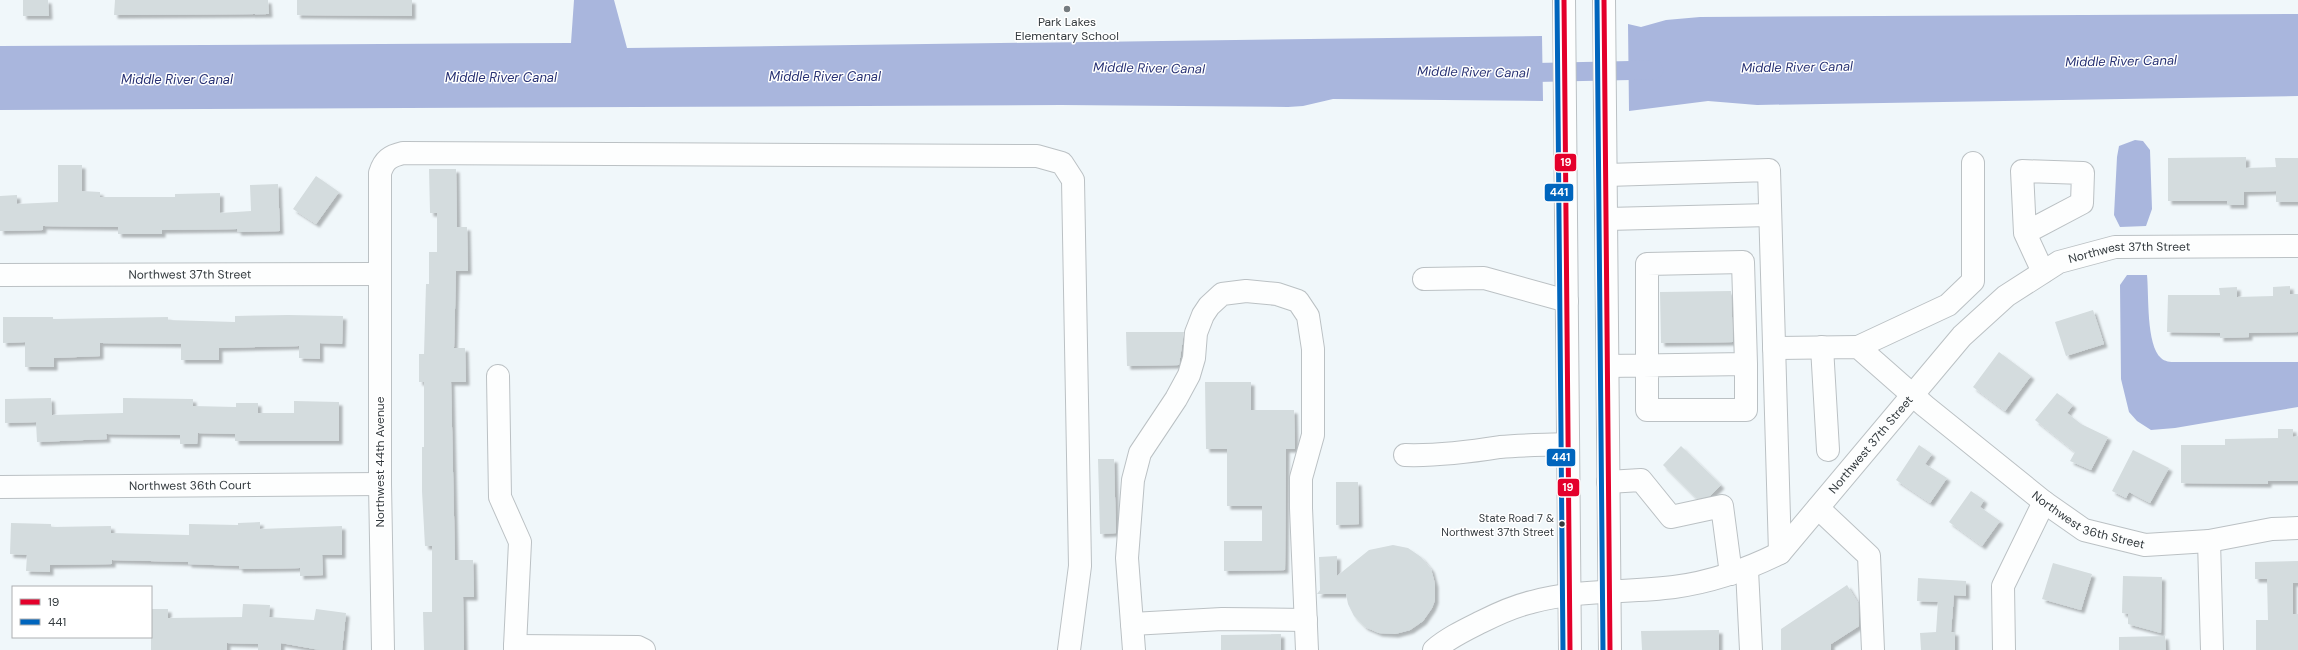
<svg xmlns="http://www.w3.org/2000/svg" width="2298" height="650" viewBox="0 0 2298 650" font-family="'DM Sans',sans-serif">
	<style>
		.water { fill: #a9b6dd }
		.lines { fill: none; stroke-linecap: round; stroke-linejoin: round }
		.canal { stroke: #a9b6dd; stroke-width: 19 }
		.building { fill: #d4dcde; filter: url(#shadow) }
		.minor-casing { stroke: #bbc1c4; stroke-width: 24 }
		.major-casing { stroke: #bbc1c4; stroke-width: 24 }
		.minor { stroke: #fdfefe; stroke-width: 22 }
		.major { stroke: #fdfefe; stroke-width: 22 }
		.bus-1-casing { stroke: #fff; stroke-width: 8 }
		.bus-2-casing { stroke: #fff; stroke-width: 8 }
		.bus-1 { stroke: #e4002b; stroke-width: 5 }
		.bus-2 { stroke: #0065bd; stroke-width: 5 }
		.poi-dot { fill: #757c80; stroke: #fff; stroke-width: 1.5 }
		.bus-dot { fill: #333a3e; stroke: #fff; stroke-width: 1.5 }
		.labels { text-anchor: middle; dominant-baseline: central; stroke-width: 3; stroke-linejoin: round; paint-order: stroke }
		.bus-label { font-size: 11px; fill: #333a3e; stroke: #fff; text-anchor: end }
		.poi-label { font-size: 12px; fill: #333a3e; stroke: #fff }
		.street-label { font-size: 12px; fill: #333a3e; stroke: #fff }
		.water-label { font-size: 13px; font-style: italic; fill: #283274; stroke: #fff }
		.line-badge { stroke: #fff; stroke-width: 1.5 }
		.badge-label { font-size: 11px; text-anchor: middle; font-weight: bold; fill: #fff }
	</style>
	<defs>
		<filter id="shadow"><feDropShadow dx="3.5" dy="3.5" stdDeviation="1" flood-color="#0004"/></filter>
	</defs>
	<rect width="100%" height="100%" fill="#f0f7fa"/>
	<path class="water" d="M 574,0 L 614,0 L 627,48 L 1542,36 L 1543,101 L 1333,99 L 1303,106 L 1288,107 L 1061,105 L 0,110 L 0,46 L 571,43 Z
		M 2298,14 L 2298,96 L 1757,105 L 1708,101 L 1629,111 L 1628,24 L 1641,27 L 1666,20 L 1700,17 Z
		M 2135,140 L 2143,141 L 2150,150 L 2152,209 L 2146,226 L 2120,227 L 2114,215 L 2117,157 L 2119,146 Z
		M 2127,275 L 2147,275 C 2149,295 2146,345 2161,358 C 2166,363 2175,362 2182,362 L 2298,362 L 2298,407 L 2175,428 L 2151,430 L 2137,421 L 2129,412 L 2121,379 L 2120,285 Z"/>
	<g class="lines">
		<path class="canal" d="M 1517,73 L 1654,70"/>
	</g>
	<path class="building" d="M 23,0 L 48,0 L 49,16 L 23,16 Z
		M 115,0 L 268,0 L 269,14 L 114,15 Z
		M 297,0 L 412,0 L 412,16 L 297,15 Z
		M 2246,157 L 2246,168 L 2276,167 L 2275,158 L 2298,158 L 2298,202 L 2276,202 L 2276,191 L 2244,192 L 2244,205 L 2227,205 L 2227,201 L 2168,201 L 2168,158 Z
		M 58,165 L 82,165 L 82,191 L 100,192 L 100,197 L 175,197 L 175,194 L 220,193 L 220,213 L 251,211 L 250,185 L 278,184 L 280,231 L 238,232 L 237,229 L 162,230 L 162,234 L 118,234 L 118,227 L 43,226 L 43,230 L 0,231 L 0,196 L 17,195 L 17,204 L 58,202 Z
		M 429,169 L 456,169 L 457,227 L 467,227 L 468,271 L 456,271 L 454,348 L 465,348 L 466,382 L 451,382 L 455,560 L 473,560 L 474,597 L 463,597 L 464,650 L 424,650 L 423,612 L 432,612 L 432,546 L 425,546 L 422,491 L 422,447 L 424,447 L 424,382 L 419,382 L 419,354 L 424,354 L 426,284 L 429,284 L 429,252 L 437,252 L 437,213 L 430,213 Z
		M 316,176 L 339,192 L 316,224 L 293,209 Z
		M 2290,286 L 2290,294 L 2298,294 L 2298,332 L 2249,333 L 2249,337 L 2220,338 L 2220,333 L 2167,332 L 2168,295 L 2220,295 L 2219,288 L 2237,287 L 2237,297 L 2273,296 L 2273,287 Z
		M 1731,291 L 1733,342 L 1661,343 L 1660,292 Z
		M 2093,310 L 2104,344 L 2066,356 L 2055,322 Z
		M 288,315 L 343,316 L 342,344 L 320,343 L 320,359 L 299,358 L 299,346 L 219,348 L 219,360 L 181,360 L 181,344 L 100,343 L 100,356 L 54,358 L 54,367 L 25,367 L 25,342 L 3,343 L 3,317 L 53,317 L 53,319 L 168,317 L 168,320 L 235,322 L 235,316 Z
		M 1126,332 L 1184,332 L 1179,365 L 1127,366 Z
		M 1999,352 L 2031,376 L 2005,411 L 1973,387 Z
		M 1205,382 L 1251,382 L 1251,410 L 1294,410 L 1295,449 L 1286,449 L 1285,570 L 1224,571 L 1224,541 L 1262,541 L 1262,506 L 1227,506 L 1227,449 L 1206,449 Z
		M 2057,393 L 2073,405 L 2067,413 L 2081,424 L 2108,437 L 2091,470 L 2070,461 L 2075,452 L 2035,420 Z
		M 51,398 L 52,415 L 123,413 L 123,398 L 193,399 L 193,406 L 236,407 L 236,403 L 258,403 L 258,413 L 294,413 L 294,401 L 339,402 L 339,441 L 235,441 L 235,434 L 198,433 L 197,444 L 180,444 L 180,435 L 106,434 L 107,439 L 37,442 L 36,422 L 5,423 L 5,399 Z
		M 2278,429 L 2293,429 L 2293,437 L 2298,436 L 2298,481 L 2268,481 L 2268,484 L 2181,483 L 2181,445 L 2225,445 L 2225,439 L 2278,438 Z
		M 1919,445 L 1932,454 L 1925,464 L 1947,478 L 1930,503 L 1896,480 Z
		M 1681,446 L 1721,485 L 1710,496 L 1697,499 L 1663,465 Z
		M 2133,450 L 2169,468 L 2150,503 L 2129,492 L 2126,498 L 2112,491 Z
		M 1098,459 L 1114,459 L 1116,533 L 1100,534 Z
		M 1336,482 L 1358,482 L 1359,524 L 1336,525 Z
		M 1971,491 L 1984,500 L 1980,507 L 2000,521 L 1982,546 L 1949,522 Z
		M 260,522 L 260,529 L 342,526 L 342,555 L 322,555 L 323,575 L 300,576 L 300,568 L 239,569 L 239,566 L 188,564 L 188,562 L 112,560 L 112,564 L 50,565 L 50,572 L 26,571 L 27,555 L 10,554 L 11,523 L 51,524 L 51,527 L 111,526 L 111,533 L 189,535 L 189,524 L 238,525 L 238,523 Z
		M 1393,545 L 1408,548 L 1421,557 L 1431,569 L 1435,584 L 1435,600 L 1432,608 L 1423,621 L 1410,630 L 1395,634 L 1379,633 L 1365,627 L 1354,616 L 1348,604 L 1346,594 L 1317,594 L 1320,590 L 1319,557 L 1337,556 L 1337,576 L 1369,550 Z
		M 2298,561 L 2298,583 L 2293,583 L 2293,614 L 2298,614 L 2298,650 L 2256,650 L 2256,620 L 2268,620 L 2267,579 L 2255,579 L 2255,562 Z
		M 2053,563 L 2092,574 L 2081,610 L 2042,599 Z
		M 2123,576 L 2162,577 L 2161,633 L 2128,624 L 2128,614 L 2122,613 Z
		M 1918,578 L 1966,581 L 1966,596 L 1954,595 L 1951,632 L 1955,632 L 1955,650 L 1921,650 L 1920,633 L 1936,632 L 1938,602 L 1917,601 Z
		M 1847,585 L 1858,603 L 1859,626 L 1831,644 L 1831,650 L 1781,650 L 1781,629 Z
		M 243,604 L 270,605 L 269,617 L 314,620 L 316,609 L 346,613 L 342,650 L 320,650 L 281,643 L 281,650 L 258,650 L 258,644 L 227,643 L 227,650 L 151,650 L 151,609 L 168,609 L 168,618 L 242,617 Z
		M 1719,630 L 1719,650 L 1642,650 L 1641,631 Z
		M 1281,634 L 1281,650 L 1221,650 L 1221,635 Z
		M 2165,636 L 2166,650 L 2119,650 L 2119,637 Z"/>
	<g class="lines">
		<defs>
			<g id="minor">
				<path d="M 1607,175 L 1769,170 L 1780,553"/>
				<path d="M 1607,219 L 1770,215"/>
				<path d="M 2025,233 L 2082,203 L 2083,173 L 2022,171 L 2025,233 L 2043,272"/>
				<path id="s1" d="M 0,275 L 380,274"/>
				<path d="M 1424,279 L 1484,278 L 1567,301"/>
				<path d="M 1822,347 L 1828,450"/>
				<path d="M 1858,347 L 1948,305 L 1973,281 L 1973,163"/>
				<path id="s2" d="M 1774,348 L 1858,347 L 1925,406 L 2044,502 L 2084,530 L 2145,545 L 2209,541 L 2272,529 L 2298,528"/>
				<path d="M 1608,366 L 1746,364 L 1743,262 L 1647,264 L 1647,410 L 1746,410 L 1746,364"/>
				<path d="M 498,376 L 500,497 L 520,542 L 515,646"/>
				<path d="M 1405,455 C 1437,456 1469,452 1500,447 C 1523,445 1546,445 1568,444"/>
				<path d="M 1608,482 L 1641,480 L 1671,517 L 1722,506 L 1731,574"/>
				<path id="s3" d="M 0,487 L 380,484"/>
				<path d="M 1818,508 L 1869,556 L 1873,650"/>
				<path d="M 2209,541 L 2212,650"/>
				<path d="M 1747,570 L 1751,650"/>
				<path d="M 1132,624 L 1222,619 L 1306,620"/>
				<path d="M 383,650 L 380,484 L 380,173 C 384,160 390,156 403,153 L 1037,156 L 1062,163 L 1073,180 L 1080,566 L 1069,650"/>
				<path d="M 515,650 L 515,646 L 638,647 L 644,650"/>
				<path d="M 1134,650 L 1127,558 L 1133,480 L 1140,453 L 1176,399 L 1189,375 L 1194,358 L 1196,333 L 1203,315 L 1209,306 L 1222,294 L 1246,291 L 1277,294 L 1298,301 L 1308,316 L 1313,349 L 1313,435 L 1301,478 L 1301,508 L 1307,650"/>
				<path id="s4" d="M 1434,650 C 1448,638 1465,630 1481,622 C 1497,614 1514,606 1532,602 C 1578,589 1627,593 1674,587 C 1712,582 1746,570 1780,553 L 1962,336 L 2006,296 L 2059,262 L 2115,247 L 2298,246"/>
				<path d="M 2004,650 L 2003,586 L 2044,502"/>
			</g>
			<path id="major" d="M 1564,0 L 1570,650
				M 1604,0 L 1610,650"/>
		</defs>
		<use href="#minor" class="minor-casing"/>
		<use href="#major" class="major-casing"/>
		<use href="#minor" class="minor"/>
		<use href="#major" class="major"/>
		<defs>
			<path id="bus-1" d="M 1564,0 L 1570,650
				M 1604,0 L 1610,650"/>
			<path id="bus-2" d="M 1557,0 L 1563,650
				M 1597,0 L 1603,650"/>
		</defs>
		<use href="#bus-1" class="bus-1-casing"/>
		<use href="#bus-2" class="bus-2-casing"/>
		<use href="#bus-1" class="bus-1"/>
		<use href="#bus-2" class="bus-2"/>
	</g>
	<circle class="poi-dot" cx="1067" cy="9" r="4"/>
	<circle class="bus-dot" cx="1562" cy="524" r="3.5"/>
	<g class="labels">
		<g class="bus-label">
			<text x="1554" y="518">State Road 7 &amp;<tspan x="1554" dy="14">Northwest 37th Street</tspan></text>
		</g>
		<g class="poi-label">
			<text x="1067" y="22">Park Lakes<tspan x="1067" dy="14">Elementary School</tspan></text>
		</g>
		<g class="street-label">
			<text stroke="none"><textPath href="#s4" startOffset="842">Northwest 37th Street</textPath></text>
			<text stroke="none"><textPath href="#s1" startOffset="190">Northwest 37th Street</textPath></text>
			<text stroke="none"><textPath href="#s4" startOffset="506">Northwest 37th Street</textPath></text>
			<text transform="translate(380 462) rotate(-90)">Northwest 44th Avenue</text>
			<text stroke="none"><textPath href="#s3" startOffset="190">Northwest 36th Court</textPath></text>
			<text stroke="none"><textPath href="#s2" startOffset="375">Northwest 36th Street</textPath></text>
		</g>
		<g class="water-label">
			<text transform="translate(2121 61) rotate(-1)">Middle River Canal</text>
			<text transform="translate(1797 67) rotate(-1)">Middle River Canal</text>
			<text transform="translate(1149 68) rotate(1)">Middle River Canal</text>
			<text transform="translate(1473 72) rotate(1)">Middle River Canal</text>
			<text x="825" y="76">Middle River Canal</text>
			<text x="501" y="77">Middle River Canal</text>
			<text x="177" y="79">Middle River Canal</text>
		</g>
	</g>
	<g class="line-badge">
		<rect x="1554" y="153" width="23" height="19" rx="4" fill="#e4002b"/>
		<rect x="1544" y="183" width="30" height="19" rx="4" fill="#0065bd"/>
		<rect x="1546" y="448" width="30" height="19" rx="4" fill="#0065bd"/>
		<rect x="1557" y="478" width="23" height="19" rx="4" fill="#e4002b"/>
	</g>
	<g class="badge-label">
		<text x="1566" y="166">19</text>
		<text x="1559" y="196">441</text>
		<text x="1561" y="461">441</text>
		<text x="1568" y="491">19</text>
	</g>
	<rect x="12" y="586" width="140" height="52" fill="#ffffff" stroke="#adb0b2"/>
	<rect x="20" y="599" width="20" height="6" fill="#e4002b" stroke="#adb0b2"/>
	<text x="48" y="606" font-size="12" fill="#333a3e">19</text>
	<rect x="20" y="619" width="20" height="6" fill="#0065bd" stroke="#adb0b2"/>
	<text x="48" y="626" font-size="12" fill="#333a3e">441</text>
</svg>
